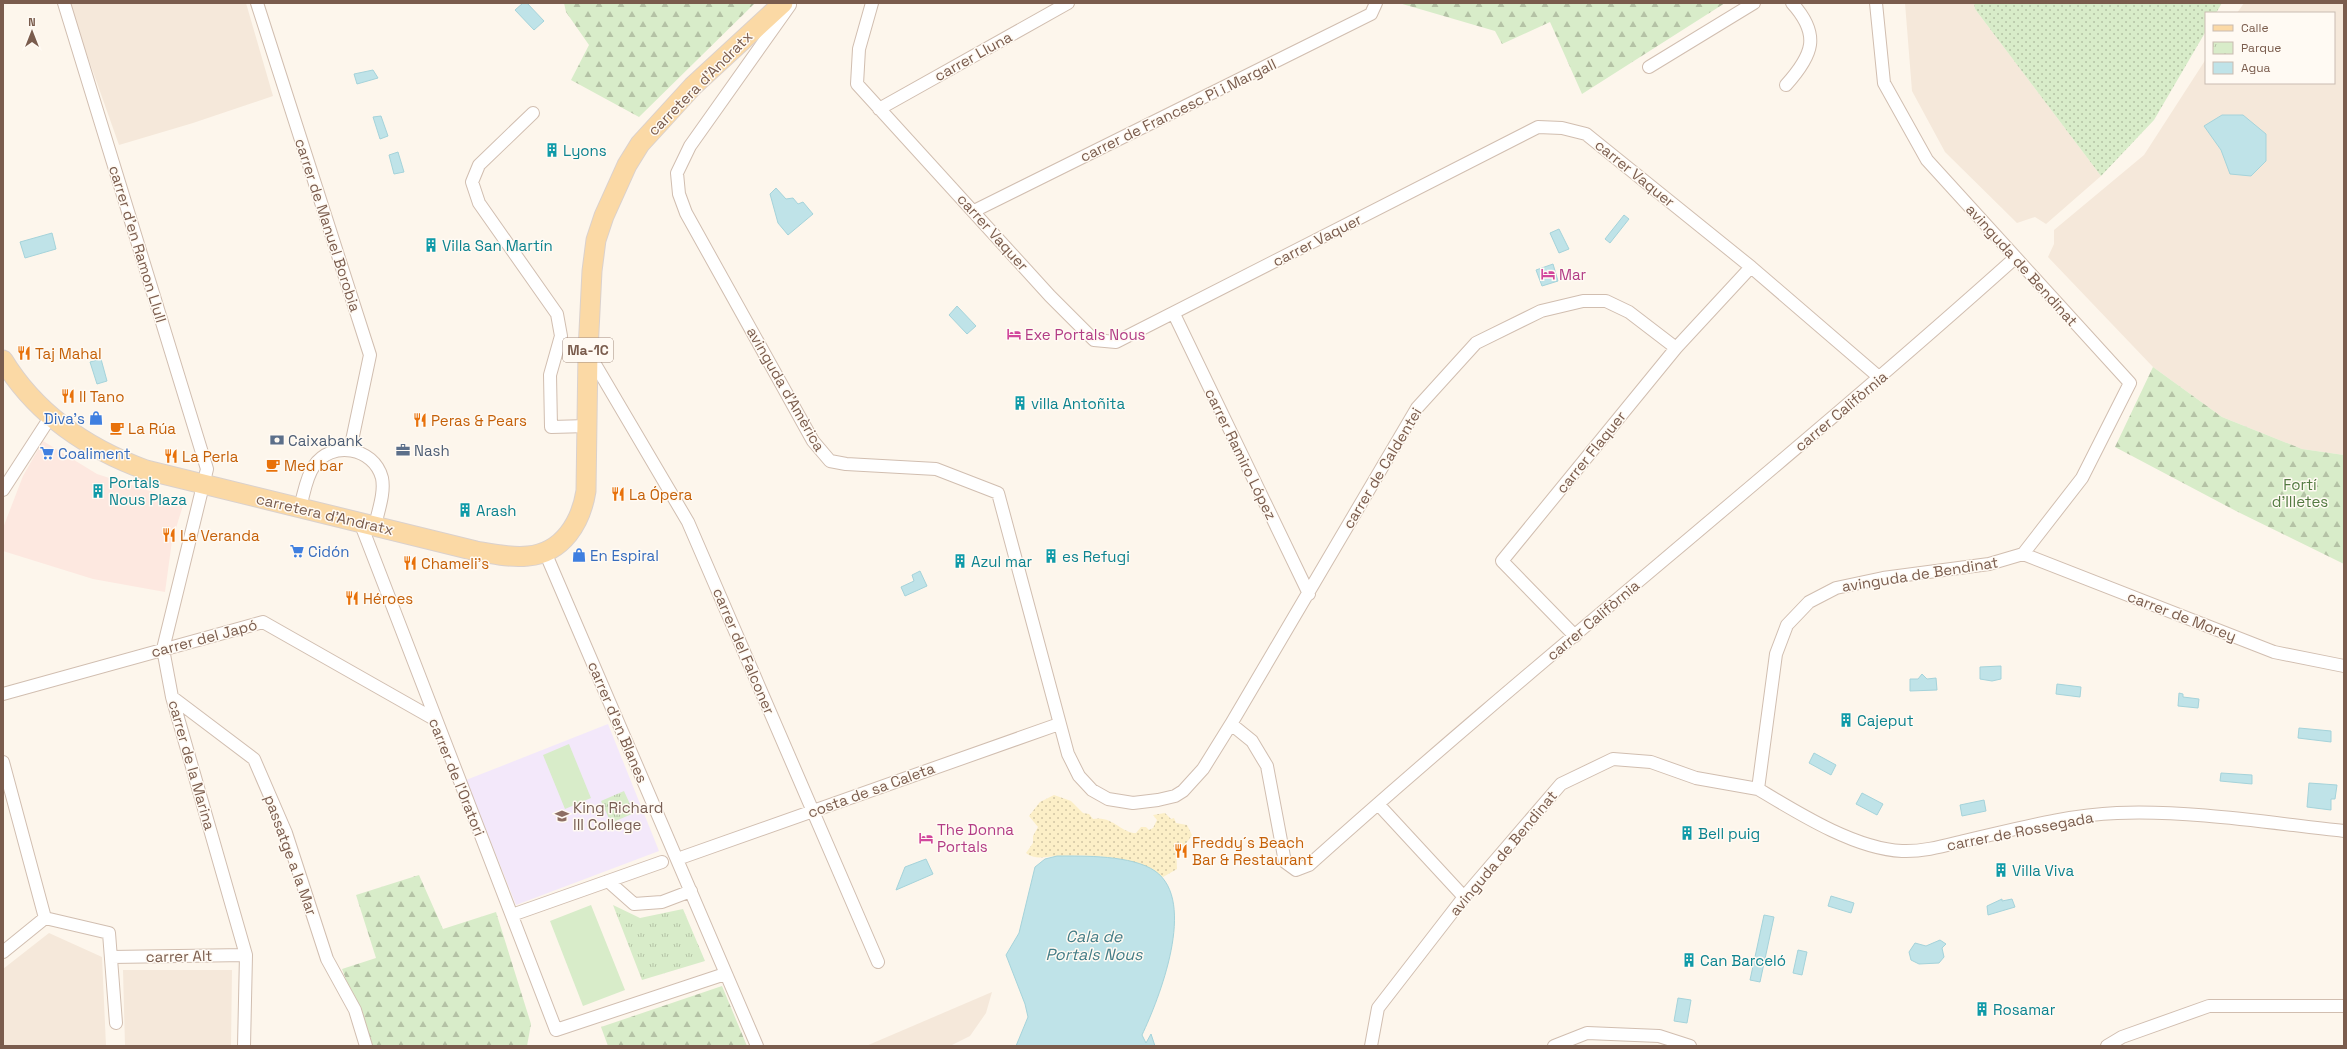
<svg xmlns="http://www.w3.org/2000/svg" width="2347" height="1049" viewBox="0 0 2347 1049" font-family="'Space Grotesk',sans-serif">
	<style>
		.residential { fill: #f5e8da }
		.commercial { fill: #fde8e0 }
		.education { fill: #f3e8fa }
		.grass { fill: url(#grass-dots) }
		.forest { fill: url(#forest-firs) }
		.sand { fill: url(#sand-dots) }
		.park { fill: url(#park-tufts) }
		.pitch { fill: #d8ecc9 }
		.water { fill: #bfe3e8; stroke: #a5d3da }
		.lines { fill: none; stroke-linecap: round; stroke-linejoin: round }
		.minor-casing { stroke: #d1beb0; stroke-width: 14 }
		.primary-casing { stroke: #dad1cd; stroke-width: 21 }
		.minor { stroke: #fff; stroke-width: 12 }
		.primary { stroke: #fbd9a5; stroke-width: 19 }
		.labels { text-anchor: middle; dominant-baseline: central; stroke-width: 3; stroke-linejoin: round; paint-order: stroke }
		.shield { fill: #fffaf3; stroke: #a28b7f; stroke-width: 1 }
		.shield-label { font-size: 14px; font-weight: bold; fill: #7a5c4d }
		.street-label { font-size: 15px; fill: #7a5c4d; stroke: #fffaf3 }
		.culture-label { font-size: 15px; fill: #0d838f; stroke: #fffaf3; text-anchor: start }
		.hotel-label { font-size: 15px; fill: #b23c85; stroke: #fffaf3; text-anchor: start }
		.food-label { font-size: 15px; fill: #c56008; stroke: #fffaf3; text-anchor: start }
		.shop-label { font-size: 15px; fill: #366cbe; stroke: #fffaf3; text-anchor: start }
		.service-label { font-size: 15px; fill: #4e5e75; stroke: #fffaf3; text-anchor: start }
		.park-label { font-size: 15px; fill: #537a41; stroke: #fffaf3 }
		.education-label { font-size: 15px; fill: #785e54; stroke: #fffaf3; text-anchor: start }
		.water-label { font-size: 16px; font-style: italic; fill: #437c86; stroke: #fffaf3 }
	</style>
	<defs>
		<pattern id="grass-dots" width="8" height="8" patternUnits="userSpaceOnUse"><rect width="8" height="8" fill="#d8ecc9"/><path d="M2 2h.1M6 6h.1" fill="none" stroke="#b4c2a5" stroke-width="1.8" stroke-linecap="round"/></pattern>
		<pattern id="forest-firs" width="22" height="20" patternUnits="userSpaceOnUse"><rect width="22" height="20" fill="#d8ecc9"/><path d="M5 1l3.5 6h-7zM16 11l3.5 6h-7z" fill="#b4c2a5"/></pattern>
		<pattern id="sand-dots" width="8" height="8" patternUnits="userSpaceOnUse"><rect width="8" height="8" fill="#fcefc7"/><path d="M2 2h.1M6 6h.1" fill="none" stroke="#d1c5a4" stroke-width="1.8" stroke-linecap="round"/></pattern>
		<pattern id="park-tufts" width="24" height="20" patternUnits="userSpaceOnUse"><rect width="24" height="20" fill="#d8ecc9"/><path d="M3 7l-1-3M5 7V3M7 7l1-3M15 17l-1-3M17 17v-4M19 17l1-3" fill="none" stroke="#b4c2a5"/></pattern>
	</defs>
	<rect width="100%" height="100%" fill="#fdf6ec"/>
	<path class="residential" d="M 73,3 L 246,3 L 273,96 L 193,123 L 119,145 L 69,4 Z
		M 1905,3 L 1974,3 L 1975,9 L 2101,176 L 2046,224 L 2035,217 L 2017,223 L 1945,152 L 1912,91 Z
		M 2244,3 L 2344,3 L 2344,455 L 2302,449 L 2222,417 L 2153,367 L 2048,257 L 2054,244 L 2054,230 L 2144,155 L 2206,59 L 2206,83 L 2334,83 L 2334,13 L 2237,13 Z
		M 49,933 L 102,957 L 106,1046 L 3,1046 L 3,969 Z
		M 123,970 L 232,970 L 231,1046 L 125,1046 Z
		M 992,992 L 986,1013 L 970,1036 L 950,1046 L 866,1046 Z"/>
	<path class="commercial" d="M 43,441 L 97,474 L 184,502 L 172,541 L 165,592 L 93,579 L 3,551 L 3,528 L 23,476 Z"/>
	<path class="education" d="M 608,724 L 659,851 L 516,905 L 466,780 Z"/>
	<path class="grass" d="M 1974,3 L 2222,3 L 2216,13 L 2206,13 L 2206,31 L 2154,120 L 2101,176 L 1975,9 Z"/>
	<path class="forest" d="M 564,3 L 755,3 L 639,117 L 571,80 L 589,45 L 566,12 Z
		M 1399,3 L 1725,3 L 1582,94 L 1550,22 L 1502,44 L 1495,31 Z
		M 2153,367 L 2222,417 L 2302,449 L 2344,455 L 2344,564 L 2236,511 L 2115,447 Z
		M 419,875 L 443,929 L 496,912 L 531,1024 L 527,1046 L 371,1046 L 342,969 L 376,958 L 356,895 Z
		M 722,986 L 747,1046 L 608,1046 L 601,1027 Z"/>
	<path class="sand" d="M 1054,795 L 1071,801 L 1083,813 L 1089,814 L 1093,819 C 1112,815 1121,833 1136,833 L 1141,827 L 1146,827 L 1149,830 L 1153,828 L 1157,820 L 1153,815 L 1165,813 L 1171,819 L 1174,818 L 1176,823 L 1187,825 L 1192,835 L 1185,845 L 1176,847 L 1177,869 L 1163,877 C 1136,856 1091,854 1058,856 C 1047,856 1036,861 1026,853 L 1033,843 L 1033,836 L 1038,827 L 1029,816 L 1040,802 Z"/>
	<path class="park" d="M 624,791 L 634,813 L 611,823 L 601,801 Z
		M 613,905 L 640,918 L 683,909 L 705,961 L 642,980 Z"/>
	<path class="pitch" d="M 569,744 L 591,798 L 565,809 L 543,755 Z
		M 591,905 L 625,990 L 583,1006 L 550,921 Z"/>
	<path class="water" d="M 523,3 L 527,3 L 544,21 L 534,30 L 515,10 Z
		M 373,70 L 378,78 L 357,84 L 354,74 Z
		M 2222,115 L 2243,115 L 2266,134 L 2266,161 L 2251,176 L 2230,174 L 2221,150 L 2204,126 Z
		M 381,116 L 388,136 L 380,139 L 373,117 Z
		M 398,152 L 404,172 L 394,174 L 389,155 Z
		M 776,188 L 786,199 L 793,198 L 798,204 L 803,202 L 813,214 L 788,235 L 778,223 L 770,194 Z
		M 1624,215 L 1629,219 L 1610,243 L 1605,239 Z
		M 1559,229 L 1569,249 L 1559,253 L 1550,233 Z
		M 52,233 L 56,249 L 25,258 L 20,242 Z
		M 1553,264 L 1558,281 L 1542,286 L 1536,270 Z
		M 957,306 L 976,326 L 967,334 L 949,315 Z
		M 101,359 L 107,381 L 97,384 L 90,362 Z
		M 920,571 L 927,586 L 905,596 L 901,587 L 914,581 L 912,575 Z
		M 2001,666 L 2001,679 L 1992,681 L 1980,679 L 1980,667 Z
		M 1922,674 L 1927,679 L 1936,678 L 1937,690 L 1910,691 L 1910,679 L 1918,679 Z
		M 2057,684 L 2081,687 L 2080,697 L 2056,694 Z
		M 2179,693 L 2183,694 L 2183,697 L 2199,699 L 2198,708 L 2178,706 Z
		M 2299,728 L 2331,731 L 2331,742 L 2298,738 Z
		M 1814,753 L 1836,765 L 1831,775 L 1809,763 Z
		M 2221,773 L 2252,775 L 2252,784 L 2220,781 Z
		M 2309,783 L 2337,785 L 2335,799 L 2331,799 L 2331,810 L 2307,807 Z
		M 1862,793 L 1883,804 L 1877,815 L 1856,804 Z
		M 1984,800 L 1986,811 L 1962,816 L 1960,805 Z
		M 1057,856 C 1084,856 1132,855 1155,871 C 1198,901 1159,999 1142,1035 L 1146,1043 L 1151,1034 L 1155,1046 L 1016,1046 L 1028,1017 L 1025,1004 L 1006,955 L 1019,933 L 1035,867 L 1045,859 Z
		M 926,859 L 933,874 L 896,890 L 905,867 Z
		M 1831,896 L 1854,903 L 1851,913 L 1828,906 Z
		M 2002,899 L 2002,901 L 2012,899 L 2015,907 L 1988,915 L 1987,906 Z
		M 1764,915 L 1774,917 L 1760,982 L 1750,980 Z
		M 1940,940 L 1946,944 L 1942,948 L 1944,957 L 1939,963 L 1919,964 L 1911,960 L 1909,952 L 1915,943 L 1926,946 Z
		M 1798,950 L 1807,952 L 1802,975 L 1793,973 Z
		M 1678,998 L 1691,1000 L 1687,1023 L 1674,1021 Z"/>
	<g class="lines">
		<defs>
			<path id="minor" d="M 64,3 L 207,469 L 163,649 L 172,697 L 246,955 L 244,1046
				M 257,3 L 370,355 L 350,450
				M 872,3 L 859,49 L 857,84 L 1050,296 L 1094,340 L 1116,342 L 1538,127 L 1562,128 L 1586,134 L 1751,267 L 1880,378
				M 790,5 L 690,146 L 677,173 L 679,194 L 686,213 L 813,441 L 830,461 L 846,464 L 936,469 L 998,493 L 1068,754 L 1079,776 L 1092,790 L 1108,799 L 1133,803 L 1158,800 L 1175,796 L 1183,791 L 1203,769 L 1231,724 L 1417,408 L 1476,343 L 1541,311 L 1583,301 L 1606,301 L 1629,312 L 1676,348
				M 1649,67 L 1754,3
				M 1786,85 C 1813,55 1821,35 1792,3
				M 879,109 L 1068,3
				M 533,113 L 479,165 L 472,182 L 479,203 L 557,314 L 561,336 L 550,375 L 551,427 L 588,426
				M 974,211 L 1371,14 L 1376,3
				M 1174,314 L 1309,594
				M 589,354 L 688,522 L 878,962
				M 3,490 L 51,416
				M 300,507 C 304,494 306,477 314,466 C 331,440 374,447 382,478 C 385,493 378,511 375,526
				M 360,522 L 556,1030 L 725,974
				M 545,552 L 757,1046
				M 2023,554 L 2274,652 L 2344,666
				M 1575,636 L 1502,561 L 1676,348 L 1751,267
				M 3,694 L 263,622 L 434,719
				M 172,697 L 254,759 L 286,833 L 327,959 L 355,1010 L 366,1046
				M 1231,724 L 1252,741 L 1267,766 L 1285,862 L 1296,870 L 1309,865 C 1540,658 1784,465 2015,258
				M 3,762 L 45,918
				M 1758,789 C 1798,813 1855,849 1902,851 C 1924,852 1947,845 1968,840 C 2017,829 2067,815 2117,813 C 2191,810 2270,823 2344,831
				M 1378,804 L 1464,897
				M 683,857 L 1059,724
				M 608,881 L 634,904 L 662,902 L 691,891
				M 512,915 L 662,862
				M 45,918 L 109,933 L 116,1023
				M 3,952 L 45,918
				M 111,957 L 246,955
				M 1371,1046 L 1378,1008 L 1464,897 L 1561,784 L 1613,759 L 1651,762 L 1696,778 L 1758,789 L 1776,654 L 1787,625 L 1809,602 L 1836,588 L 1883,578 L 1989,564 L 2023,554 L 2082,478 L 2130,383 L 1927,160 L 1884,83 L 1876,3
				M 1554,1046 L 1587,1033 L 1659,1036 L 1690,1046
				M 2107,1046 L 2122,1037 L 2209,1006 L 2344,1006"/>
			<path id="primary" d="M 3,360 C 36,414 88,449 146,470 L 476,551 C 493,554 511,558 528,556 C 563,553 581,522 586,491 L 588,351 L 592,271 L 596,240 L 604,216 L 627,165 L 640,144 L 693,86 L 783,3"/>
		</defs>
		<use href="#minor" class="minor-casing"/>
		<use href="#primary" class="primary-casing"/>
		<use href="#minor" class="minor"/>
		<use href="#primary" class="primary"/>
	</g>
	<defs>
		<symbol id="building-bare" viewBox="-9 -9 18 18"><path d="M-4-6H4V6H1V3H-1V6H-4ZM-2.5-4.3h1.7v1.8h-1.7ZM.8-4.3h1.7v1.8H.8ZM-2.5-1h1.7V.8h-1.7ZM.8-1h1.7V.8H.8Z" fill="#0f9aa8" stroke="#fffaf3" stroke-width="2.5" paint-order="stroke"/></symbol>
		<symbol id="hotel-bare" viewBox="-9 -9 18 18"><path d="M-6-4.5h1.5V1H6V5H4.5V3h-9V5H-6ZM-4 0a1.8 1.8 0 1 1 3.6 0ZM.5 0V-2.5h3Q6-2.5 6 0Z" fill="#d1479c" stroke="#fffaf3" stroke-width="2.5" paint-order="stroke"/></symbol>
		<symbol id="restaurant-bare" viewBox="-9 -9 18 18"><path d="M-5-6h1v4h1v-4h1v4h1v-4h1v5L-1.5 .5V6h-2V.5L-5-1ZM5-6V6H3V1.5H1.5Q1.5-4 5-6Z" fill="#e8710a" stroke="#fffaf3" stroke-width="2.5" paint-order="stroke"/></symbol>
		<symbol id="shop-bare" viewBox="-9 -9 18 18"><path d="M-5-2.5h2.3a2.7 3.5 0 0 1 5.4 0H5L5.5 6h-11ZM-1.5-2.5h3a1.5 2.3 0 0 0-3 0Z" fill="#3f7fe0" stroke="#fffaf3" stroke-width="2.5" paint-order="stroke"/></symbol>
		<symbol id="cafe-bare" viewBox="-9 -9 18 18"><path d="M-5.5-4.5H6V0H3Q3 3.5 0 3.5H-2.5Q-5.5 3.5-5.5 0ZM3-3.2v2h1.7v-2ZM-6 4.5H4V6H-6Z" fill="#e8710a" stroke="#fffaf3" stroke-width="2.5" paint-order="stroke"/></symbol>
		<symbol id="bank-bare" viewBox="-9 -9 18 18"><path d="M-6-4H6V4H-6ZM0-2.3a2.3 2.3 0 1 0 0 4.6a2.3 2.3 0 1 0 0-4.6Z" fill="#5c6f8a" stroke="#fffaf3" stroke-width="2.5" paint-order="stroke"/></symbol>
		<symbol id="office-bare" viewBox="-9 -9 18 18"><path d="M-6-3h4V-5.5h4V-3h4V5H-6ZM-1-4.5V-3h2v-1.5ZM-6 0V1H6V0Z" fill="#5c6f8a" stroke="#fffaf3" stroke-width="2.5" paint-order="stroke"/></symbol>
		<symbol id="supermarket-bare" viewBox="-9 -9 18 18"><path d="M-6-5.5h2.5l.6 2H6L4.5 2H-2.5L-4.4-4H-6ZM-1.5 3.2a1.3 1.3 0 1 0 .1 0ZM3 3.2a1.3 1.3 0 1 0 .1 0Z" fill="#3f7fe0" stroke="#fffaf3" stroke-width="2.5" paint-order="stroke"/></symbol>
		<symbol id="school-bare" viewBox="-9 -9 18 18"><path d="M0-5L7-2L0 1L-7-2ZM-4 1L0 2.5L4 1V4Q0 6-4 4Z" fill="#8d6e63" stroke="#fffaf3" stroke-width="2.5" paint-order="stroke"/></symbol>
	</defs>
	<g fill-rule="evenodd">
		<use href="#building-bare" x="542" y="140" width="20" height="20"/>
		<use href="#building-bare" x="421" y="235" width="20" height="20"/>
		<use href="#hotel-bare" x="1538" y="264" width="20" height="20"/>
		<use href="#hotel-bare" x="1004" y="324" width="20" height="20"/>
		<use href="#restaurant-bare" x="14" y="343" width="20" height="20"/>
		<use href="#restaurant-bare" x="58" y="386" width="20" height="20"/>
		<use href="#building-bare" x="1010" y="393" width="20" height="20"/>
		<use href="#shop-bare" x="86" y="408" width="20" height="20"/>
		<use href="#restaurant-bare" x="410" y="410" width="20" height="20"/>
		<use href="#cafe-bare" x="107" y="418" width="20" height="20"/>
		<use href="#bank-bare" x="267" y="430" width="20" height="20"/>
		<use href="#office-bare" x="393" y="440" width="20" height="20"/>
		<use href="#supermarket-bare" x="37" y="443" width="20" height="20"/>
		<use href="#restaurant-bare" x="161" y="446" width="20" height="20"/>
		<use href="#cafe-bare" x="263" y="455" width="20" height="20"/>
		<use href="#building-bare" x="88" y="481" width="20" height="20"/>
		<use href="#restaurant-bare" x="608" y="484" width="20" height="20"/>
		<use href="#building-bare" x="455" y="500" width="20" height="20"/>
		<use href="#restaurant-bare" x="159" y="525" width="20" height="20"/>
		<use href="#supermarket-bare" x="287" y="541" width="20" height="20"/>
		<use href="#shop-bare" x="569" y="545" width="20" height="20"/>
		<use href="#building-bare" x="1041" y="546" width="20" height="20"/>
		<use href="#building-bare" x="950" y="551" width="20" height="20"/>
		<use href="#restaurant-bare" x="400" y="553" width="20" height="20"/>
		<use href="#restaurant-bare" x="342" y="588" width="20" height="20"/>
		<use href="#building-bare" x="1836" y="710" width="20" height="20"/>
		<use href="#school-bare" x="552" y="806" width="20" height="20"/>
		<use href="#building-bare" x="1677" y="823" width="20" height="20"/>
		<use href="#hotel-bare" x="916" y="828" width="20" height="20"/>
		<use href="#restaurant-bare" x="1171" y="841" width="20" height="20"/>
		<use href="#building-bare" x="1991" y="860" width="20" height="20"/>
		<use href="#building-bare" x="1679" y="950" width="20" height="20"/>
		<use href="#building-bare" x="1972" y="999" width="20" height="20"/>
	</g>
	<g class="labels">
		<rect class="shield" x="563" y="338" width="50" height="24" rx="3"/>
		<g class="shield-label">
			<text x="588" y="350">Ma-1C</text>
		</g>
		<g class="street-label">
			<text transform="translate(973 56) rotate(-29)">carrer Lluna</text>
			<text transform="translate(700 83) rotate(-45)">carretera d'Andratx</text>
			<text transform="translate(1178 110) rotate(-26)">carrer de Francesc Pi i Margall</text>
			<text transform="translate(1635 173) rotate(39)">carrer Vaquer</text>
			<text transform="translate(328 225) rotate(72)">carrer de Manuel Borobia</text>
			<text transform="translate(993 232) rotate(48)">carrer Vaquer</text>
			<text transform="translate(1317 240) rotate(-27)">carrer Vaquer</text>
			<text transform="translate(138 244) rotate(73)">carrer d'en Ramon Llull</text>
			<text transform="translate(2022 265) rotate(48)">avinguda de Bendinat</text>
			<text transform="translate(786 389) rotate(60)">avinguda d'Amèrica</text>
			<text transform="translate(1841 411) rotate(-40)">carrer Califòrnia</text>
			<text transform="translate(1591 452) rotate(-51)">carrer Flaquer</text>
			<text transform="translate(1241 454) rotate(64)">carrer Ramiro López</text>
			<text transform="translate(1382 468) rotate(-59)">carrer de Caldentei</text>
			<text transform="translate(325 514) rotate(13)">carretera d'Andratx</text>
			<text transform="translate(1920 574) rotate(-9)">avinguda de Bendinat</text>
			<text transform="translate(2182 616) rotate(21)">carrer de Morey</text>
			<text transform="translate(1593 620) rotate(-40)">carrer Califòrnia</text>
			<text transform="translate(204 638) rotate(-15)">carrer del Japó</text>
			<text transform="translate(744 651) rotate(67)">carrer del Falconer</text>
			<text transform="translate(618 722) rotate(67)">carrer d'en Blanes</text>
			<text transform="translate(192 765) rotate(74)">carrer de la Marina</text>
			<text transform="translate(457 777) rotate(68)">carrer de l'Oratori</text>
			<text transform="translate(871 790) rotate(-20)">costa de sa Caleta</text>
			<text transform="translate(2020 831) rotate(-11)">carrer de Rossegada</text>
			<text transform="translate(1503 853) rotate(-50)">avinguda de Bendinat</text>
			<text transform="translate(291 855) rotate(70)">passatge a la Mar</text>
			<text transform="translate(179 956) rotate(-1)">carrer Alt</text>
		</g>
		<g class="culture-label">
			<text x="563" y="150">Lyons</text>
			<text x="442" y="245">Villa San Martín</text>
			<text x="1031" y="403">villa Antoñita</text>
			<text x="109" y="482">Portals<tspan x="109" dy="17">Nous Plaza</tspan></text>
			<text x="476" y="510">Arash</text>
			<text x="1062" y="556">es Refugi</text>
			<text x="971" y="561">Azul mar</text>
			<text x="1857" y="720">Cajeput</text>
			<text x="1698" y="833">Bell puig</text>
			<text x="2012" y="870">Villa Viva</text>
			<text x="1700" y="960">Can Barceló</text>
			<text x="1993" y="1009">Rosamar</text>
		</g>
		<g class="hotel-label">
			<text x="1559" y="274">Mar</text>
			<text x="1025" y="334">Exe Portals Nous</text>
			<text x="937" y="829">The Donna<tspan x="937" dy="17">Portals</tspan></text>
		</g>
		<g class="food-label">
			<text x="35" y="353">Taj Mahal</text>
			<text x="79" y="396">Il Tano</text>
			<text x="431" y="420">Peras &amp; Pears</text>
			<text x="128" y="428">La Rúa</text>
			<text x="182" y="456">La Perla</text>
			<text x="284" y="465">Med bar</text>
			<text x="629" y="494">La Ópera</text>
			<text x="180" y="535">La Veranda</text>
			<text x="421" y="563">Chameli's</text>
			<text x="363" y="598">Héroes</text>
			<text x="1192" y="842">Freddy´s Beach<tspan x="1192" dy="17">Bar &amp; Restaurant</tspan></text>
		</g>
		<g class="shop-label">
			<text x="85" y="418" text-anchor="end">Diva's</text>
			<text x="58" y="453">Coaliment</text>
			<text x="308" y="551">Cidón</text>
			<text x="590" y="555">En Espiral</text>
		</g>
		<g class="service-label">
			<text x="288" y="440">Caixabank</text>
			<text x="414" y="450">Nash</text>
		</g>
		<g class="park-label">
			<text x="2300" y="484">Fortí<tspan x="2300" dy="17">d'Illetes</tspan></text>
		</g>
		<g class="education-label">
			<text x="573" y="807">King Richard<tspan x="573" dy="17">III College</tspan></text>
		</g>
		<g class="water-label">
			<text x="1094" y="936">Cala de<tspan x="1094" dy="18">Portals Nous</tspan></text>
		</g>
	</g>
	<rect width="2347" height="1049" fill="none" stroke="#7a5c4d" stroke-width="8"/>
	<rect x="2205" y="12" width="130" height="72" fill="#fffaf3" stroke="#cabbb1"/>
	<rect x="2213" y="25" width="20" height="6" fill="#fbd9a5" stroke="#cabbb1"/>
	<text x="2241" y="32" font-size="12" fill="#7a5c4d">Calle</text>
	<rect x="2213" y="42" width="20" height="12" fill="url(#park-tufts)" stroke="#cabbb1"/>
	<text x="2241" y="52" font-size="12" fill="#7a5c4d">Parque</text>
	<rect x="2213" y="62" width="20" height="12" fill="#bfe3e8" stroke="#cabbb1"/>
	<text x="2241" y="72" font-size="12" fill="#7a5c4d">Agua</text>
	<g transform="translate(32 32)" stroke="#fffaf3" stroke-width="3" paint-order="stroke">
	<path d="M0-3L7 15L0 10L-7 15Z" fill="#7a5c4d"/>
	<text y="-6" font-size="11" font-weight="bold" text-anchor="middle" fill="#7a5c4d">N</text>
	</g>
</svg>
